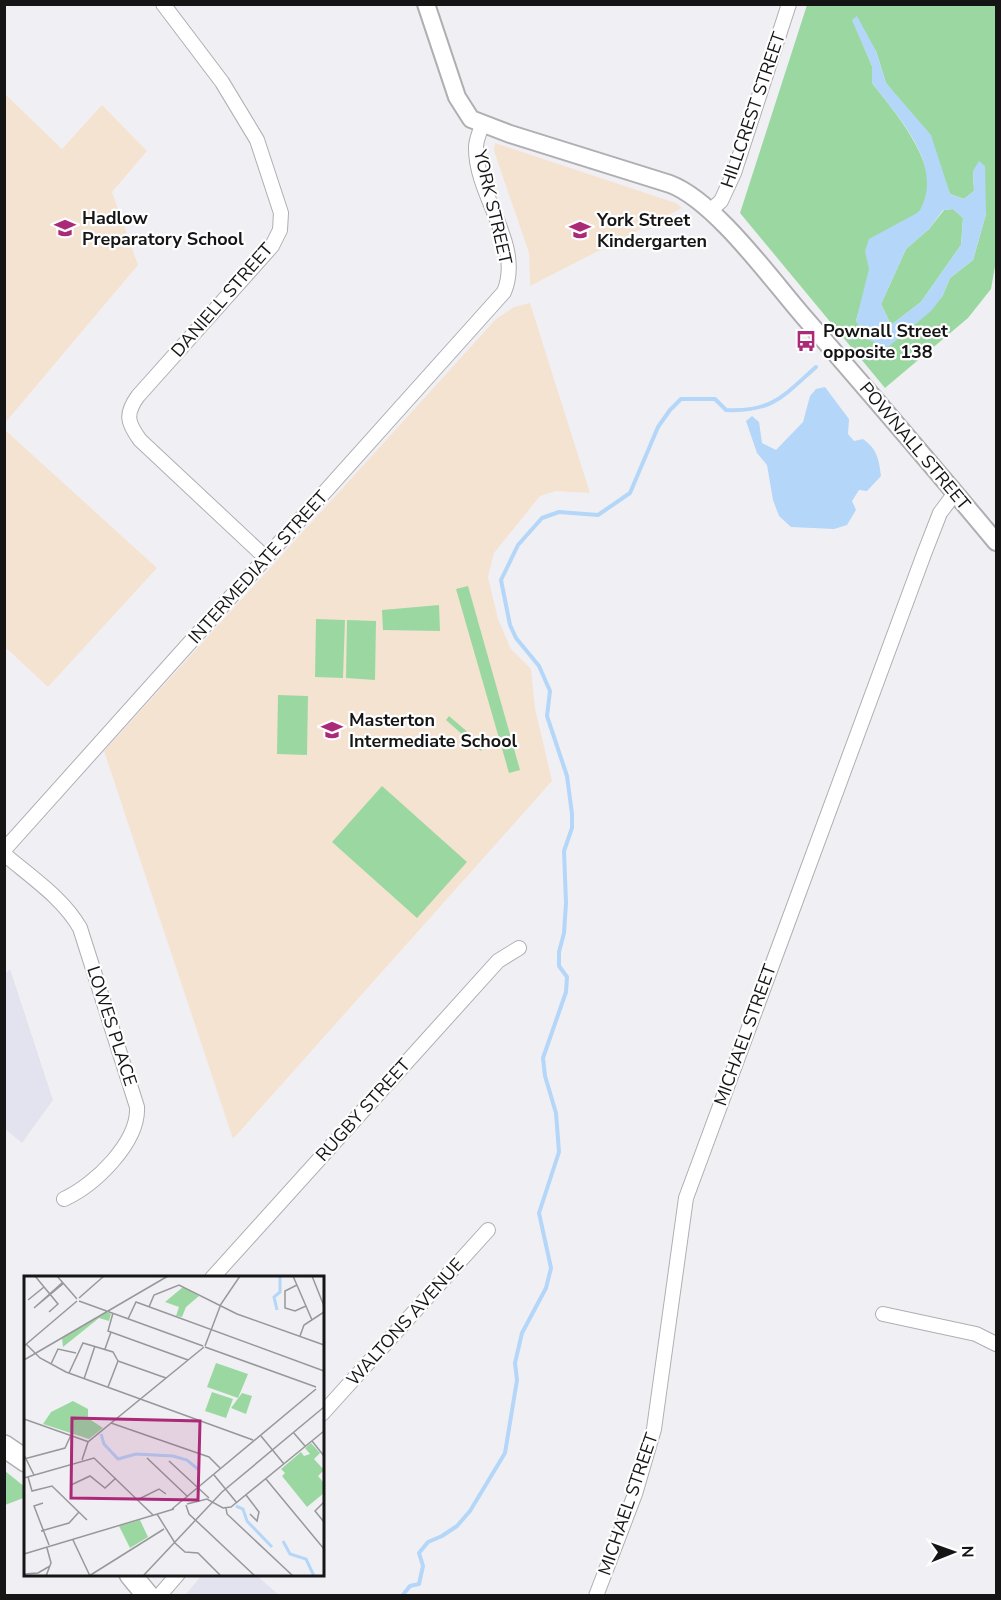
<svg xmlns="http://www.w3.org/2000/svg" width="1001" height="1600" viewBox="0 0 1001 1600" font-family="'Nunito Sans',sans-serif">
	<style>
		.built { fill: #e2e3ee }
		.education { fill: #f5e3d2 }
		.green { fill: #9bd8a1; fill-rule: evenodd }
		.water { fill: #b4d6f8; fill-rule: evenodd }
		.lines { fill: none; stroke-linecap: round; stroke-linejoin: round }
		.stream { stroke: #b4d6f8; stroke-width: 4 }
		.minor-casing { stroke: #afafb3; stroke-width: 16 }
		.tertiary-casing { stroke: #afafb3; stroke-width: 20 }
		.trunk-casing { stroke: #afafb3; stroke-width: 24 }
		.minor { stroke: #fff; stroke-width: 14 }
		.tertiary { stroke: #fff; stroke-width: 16 }
		.trunk { stroke: #fff; stroke-width: 21 }
		.labels { text-anchor: middle; dominant-baseline: central; stroke-width: 4.5; stroke-linejoin: round; paint-order: stroke }
		.street-label { font-size: 18px; fill: #151516; stroke: #fefeff }
		.poi-label { font-size: 18px; font-weight: bold; fill: #151516; stroke: #fefeff; text-anchor: start }
		.inset-river { fill: none; stroke: #b4d6f8; stroke-width: 3 }
		.inset-road { fill: none; stroke: #98989b; stroke-width: 1.5 }
		.view { fill: #ab2a78; fill-opacity: 0.15; stroke: #ab2a78; stroke-width: 3 }
		.inset-edge { fill: none; stroke: #151516; stroke-width: 3 }
	</style>
	<rect width="100%" height="100%" fill="#f0f0f4"/>
	<path class="built" d="M 10,969 L 53,1100 L 22,1143 L 5,1129 L 4,975 Z
		M 202,1575 L 256,1575 L 279,1595 L 185,1595 Z"/>
	<path class="education" d="M 5,94 L 62,149 L 102,105 L 147,151 L 112,192 L 138,265 L 5,423 Z
		M 495,143 L 676,203 L 682,208 L 530,286 L 529,253 L 494,151 Z
		M 530,303 L 590,493 L 556,491 L 540,496 L 494,553 L 488,577 L 498,619 L 511,649 L 531,669 L 535,708 L 552,781 L 233,1139 L 104,751 L 496,319 L 514,307 Z
		M 4,429 L 157,568 L 48,687 L 5,647 Z"/>
	<path class="green" d="M 807,5 L 996,5 L 996,261 L 991,289 L 968,318 L 885,388 L 740,213 ZM 853,21 L 876,51 L 886,83 L 907,109 L 941,169 L 950,194 L 964,199 L 974,191 L 973,171 L 986,214 L 973,260 L 950,278 L 942,297 L 871,341 L 856,321 C 866,289 870,255 892,228 C 898,221 912,220 919,212 C 951,175 893,110 872,83 L 872,66 Z
		M 953,209 L 963,218 L 961,245 L 921,302 L 891,325 L 881,304 L 906,249 L 929,229 L 944,210 Z
		M 468,586 L 520,770 L 509,773 L 456,589 Z
		M 439,605 L 440,631 L 383,630 L 382,610 Z
		M 316,619 L 345,620 L 343,678 L 315,677 Z
		M 347,620 L 376,621 L 375,680 L 346,678 Z
		M 278,695 L 308,696 L 307,755 L 277,754 Z
		M 449,716 L 484,746 L 481,751 L 446,720 Z
		M 382,786 L 467,862 L 417,918 L 332,842 Z
		M 5,1471 L 25,1487 L 26,1497 L 5,1505 Z"/>
	<path class="water" d="M 857,16 L 876,51 L 886,83 L 931,135 L 950,194 L 964,199 L 974,191 L 973,171 L 979,161 L 985,166 L 986,214 L 973,260 L 950,278 L 942,297 L 931,311 L 888,347 L 871,341 L 856,321 L 869,269 L 865,251 L 869,239 L 919,212 C 946,166 898,117 872,83 L 872,66 L 852,20 ZM 953,209 L 963,218 L 961,245 L 921,302 L 891,325 L 881,304 L 906,249 L 929,229 L 943,210 Z
		M 825,387 L 849,419 L 848,434 L 854,441 L 863,439 C 877,449 879,459 881,476 L 867,491 L 859,490 L 852,501 L 856,510 L 847,525 L 834,529 L 791,527 L 779,516 L 773,500 L 767,465 L 757,453 L 746,421 L 752,416 L 759,422 L 762,443 L 776,450 L 803,422 L 810,396 L 816,389 Z"/>
	<g class="lines">
		<path class="stream" d="M 852,338 L 862,329
			M 402,1596 L 410,1586 L 419,1584 L 423,1566 L 419,1553 L 428,1542 L 442,1536 L 457,1526 L 470,1511 L 505,1453 L 517,1380 L 515,1363 L 522,1333 L 546,1288 L 551,1268 L 539,1213 L 559,1152 L 556,1113 L 545,1076 L 543,1058 L 566,992 L 567,977 L 559,966 L 559,952 L 564,933 L 566,903 L 564,851 L 572,828 L 572,814 L 567,776 L 547,716 L 550,691 L 539,666 L 516,638 L 510,625 L 501,580 L 518,545 L 542,518 L 559,512 L 598,515 L 630,493 L 658,427 L 670,410 L 681,399 L 715,399 L 726,410 C 773,412 783,396 816,367"/>
		<defs>
			<path id="minor" d="M 163,4 L 222,82 L 257,140 L 281,213 L 280,230 L 272,246 L 138,396 C 125,414 127,422 140,440 L 266,558
				M 711,210 L 721,201 L 734,173 L 789,4
				M 4,850 L 504,292 C 524,244 475,196 476,147 C 476,140 480,132 482,124
				M 4,854 C 31,877 63,898 80,928 L 137,1107 C 139,1142 95,1185 64,1199
				M 212,1278 L 498,961 L 519,948
				M 883,1314 L 976,1334 L 996,1344
				M 322,1414 L 488,1230
				M 159,1596 L 178,1574
				M 596,1596 L 635,1494 L 654,1429 L 686,1198 L 924,554 L 940,513 L 955,493"/>
			<path id="tertiary" d="M 426,4 L 457,97 L 471,119 L 510,134 L 670,184 C 715,201 771,279 804,317 C 869,392 933,466 996,542"/>
			<path id="trunk" d="M 4,1446 L 26,1461
				M 130,1574 L 148,1596"/>
		</defs>
		<use href="#minor" class="minor-casing"/>
		<use href="#tertiary" class="tertiary-casing"/>
		<use href="#trunk" class="trunk-casing"/>
		<use href="#minor" class="minor"/>
		<use href="#tertiary" class="tertiary"/>
		<use href="#trunk" class="trunk"/>
	</g>
	<defs>
		<symbol id="school-bare" viewBox="-9 -9 18 18"><path d="M0-5L7-2L0 1L-7-2ZM-4 1L0 2.5L4 1V4Q0 6-4 4Z" fill="#ab2a78" stroke="#fefeff" stroke-width="2.5" paint-order="stroke"/></symbol>
		<symbol id="bus-bare" viewBox="-9 -9 18 18"><path d="M-5-6H5V4H4V6H2V4H-2V6H-4V4H-5ZM-3.5-4V0h7V-4ZM-3.5 1.2v1.5H-2V1.2ZM2 1.2v1.5H3.5V1.2Z" fill="#ab2a78" stroke="#fefeff" stroke-width="2.5" paint-order="stroke"/></symbol>
	</defs>
	<g fill-rule="evenodd">
		<use href="#school-bare" x="50" y="213" width="30" height="30"/>
		<use href="#school-bare" x="565" y="215" width="30" height="30"/>
		<use href="#bus-bare" x="791" y="326" width="30" height="30"/>
		<use href="#school-bare" x="317" y="715" width="30" height="30"/>
	</g>
	<g class="labels">
		<g class="street-label">
			<text transform="translate(753 110) rotate(-71)">HILLCREST STREET</text>
			<text transform="translate(493 207) rotate(77)">YORK STREET</text>
			<text transform="translate(222 300) rotate(-49)">DANIELL STREET</text>
			<text transform="translate(915 446) rotate(50)">POWNALL STREET</text>
			<text transform="translate(258 567) rotate(-48)">INTERMEDIATE STREET</text>
			<text transform="translate(112 1026) rotate(72)">LOWES PLACE</text>
			<text transform="translate(745 1035) rotate(-70)">MICHAEL STREET</text>
			<text transform="translate(363 1110) rotate(-48)">RUGBY STREET</text>
			<text transform="translate(405 1322) rotate(-48)">WALTONS AVENUE</text>
			<text transform="translate(628 1504) rotate(-71)">MICHAEL STREET</text>
		</g>
		<g class="poi-label">
			<text x="82" y="218">Hadlow<tspan x="82" dy="21">Preparatory School</tspan></text>
			<text x="597" y="220">York Street<tspan x="597" dy="21">Kindergarten</tspan></text>
			<text x="823" y="331">Pownall Street<tspan x="823" dy="21">opposite 138</tspan></text>
			<text x="349" y="720">Masterton<tspan x="349" dy="21">Intermediate School</tspan></text>
		</g>
	</g>
	<g transform="translate(24 1276)">
		<rect width="300" height="300" fill="#f0f0f4"/>
		<path d="M 159,11 L 175,20 L 162,31 L 158,41 L 152,40 L 155,31 L 141,26 ZM 83,36 L 87,38 L 85,45 L 75,42 L 39,71 L 38,62 ZM 192,87 L 224,98 L 214,122 L 183,111 ZM 188,116 L 209,123 L 202,142 L 181,135 ZM 218,117 L 228,120 L 222,138 L 207,132 ZM 49,125 L 64,133 L 64,142 L 79,152 L 65,163 L 19,148 L 27,136 ZM 287,167 L 296,177 L 290,183 L 300,194 L 294,200 L 300,207 L 300,217 L 283,231 L 258,200 L 261,197 L 257,193 L 277,176 L 280,180 L 286,178 L 281,172 ZM 116,244 L 124,261 L 106,272 L 95,250 Z" fill="#9bd8a1"/>
		<path class="inset-river" d="M 253,34 L 250,21 L 256,16 L 256,0M 77,158 L 80,168 L 94,183 L 112,178 L 149,180 L 163,184 L 175,194M 212,230 L 219,233 L 223,245 L 248,271M 259,265 L 266,278 L 282,283 L 290,300"/>
		<path class="inset-road" d="M 11,0 L 34,28 L 25,36M 33,0 L 53,23M 269,0 L 288,44M 288,0 L 300,30M 39,6 L 10,32 L 40,7M 273,9 L 261,15 L 261,32 L 271,35 L 282,30M 55,22 L 80,0M 4,24 L 20,11M 55,25 L 179,70M 125,31 L 130,19 L 155,9 L 213,38 L 300,69M 89,37 L 84,55 L 164,84M 104,43 L 112,26 L 300,95M 276,60 L 280,49 L 300,36M 2,68 L 16,82 L 42,96 L 229,164M 0,70 L 53,25M 181,70 L 197,28 L 216,0M 181,71 L 292,111M 81,73 L 87,56M 0,84 L 144,0M 94,85 L 142,102M 27,88 L 34,73 L 52,77M 45,97 L 59,67 L 89,76 L 94,85M 60,103 L 71,70M 84,111 L 94,85M 0,143 L 65,166M 87,147 L 185,181 L 196,192M 269,156 L 281,170M 237,160 L 260,188M 288,165 L 300,180M 0,179 L 10,199M 123,182 L 164,221M 0,183 L 41,172 L 47,159M 58,184 L 64,166 L 180,71M 145,185 L 185,222M 190,199 L 213,227M 4,201 L 8,215 L 28,210 L 63,244M 0,202 L 70,182 L 129,239M 242,203 L 300,273M 47,209 L 66,200 L 81,212 L 92,202M 222,219 L 235,236 L 233,245 L 226,238M 115,223 L 135,213 L 142,218M 300,226 L 291,235 L 300,246M 19,227 L 10,230 L 25,269M 163,228 L 183,223 L 199,232 L 207,231 L 300,155M 162,229 L 165,238 L 231,300M 202,232 L 203,238 L 269,300M 148,233 L 292,113M 133,238 L 151,267 L 161,276 L 174,277 L 197,300M 17,255 L 45,247 L 55,236M 49,264 L 66,300M 0,278 L 150,233M 0,298 L 14,297 L 26,290M 22,300 L 27,287 L 23,272M 65,300 L 140,253M 119,300 L 198,216 L 300,131"/>
		<path class="view" d="M 48,142 L 176,145 L 174,224 L 47,222 Z"/>
		<rect width="300" height="300" class="inset-edge"/>
	</g>
	<rect width="1001" height="1600" fill="none" stroke="#151516" stroke-width="12"/>
	<g transform="translate(953 1552) rotate(89)" stroke="#fefeff" stroke-width="4.5" paint-order="stroke">
	<path d="M0-4.5L10 22L0 15L-10 22Z" fill="#151516"/>
	<text y="-9" font-size="16" font-weight="bold" text-anchor="middle" fill="#151516">N</text>
	</g>
</svg>
